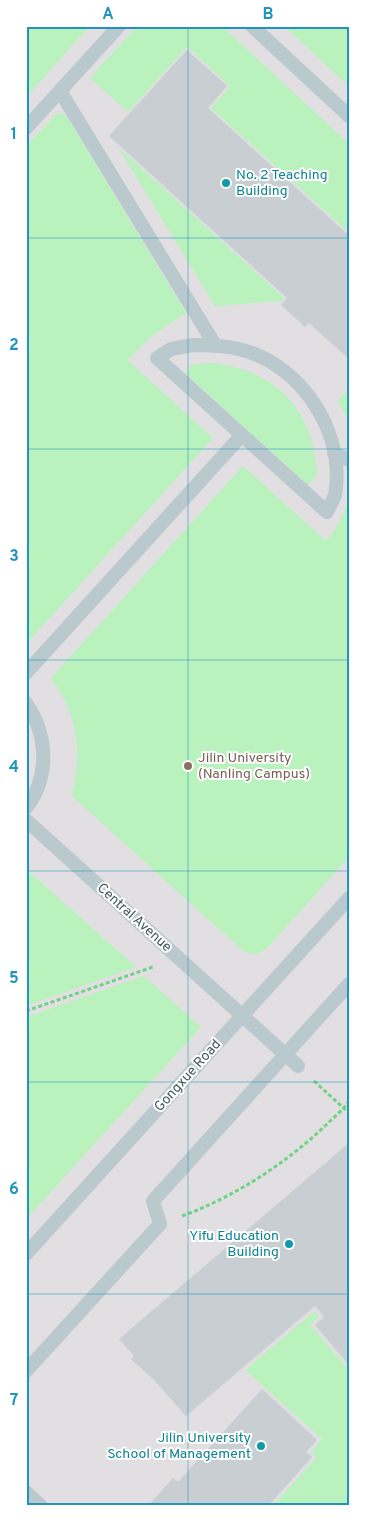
<svg xmlns="http://www.w3.org/2000/svg" width="375" height="1532" viewBox="0 0 375 1532" font-family="Overpass,sans-serif">
	<style>
		.education { fill: #e2dfe2 }
		.green { fill: #baf2be }
		.building { fill: #c8ced2; stroke: #d2d7db }
		.lines { fill: none; stroke-linecap: round; stroke-linejoin: round }
		.path { stroke: #6fd384; stroke-width: 3; stroke-dasharray: 4 2.5; stroke-linecap: butt }
		.lane { stroke: #b9c9cd; stroke-width: 14 }
		.grid { fill: none; stroke: #2094bb; stroke-width: 1; stroke-opacity: 0.55 }
		.culture-dot { fill: #0f9aa8; stroke: #fff; stroke-width: 2 }
		.education-dot { fill: #8d6e63; stroke: #fff; stroke-width: 2 }
		.labels { text-anchor: middle; dominant-baseline: central; stroke-width: 4; stroke-linejoin: round; paint-order: stroke }
		.culture-label { font-size: 14px; fill: #0d838f; stroke: #fff; text-anchor: end }
		.education-label { font-size: 14px; fill: #785e54; stroke: #fff; text-anchor: start }
		.street-label { font-size: 14px; fill: #45595d; stroke: #fff }
		.neatline { fill: none; stroke: #2094bb; stroke-width: 2 }
		.grid-label { font-size: 16px; text-anchor: middle; font-weight: bold; fill: #2094bb }
	</style>
	<rect width="100%" height="100%" fill="#f1eeef"/>
	<path class="education" d="M 26,26 L 349,26 L 349,1506 L 26,1506 Z"/>
	<path class="green" d="M 26,26 L 90,26 L 26,97 Z
		M 137,26 L 222,26 L 349,144 L 349,226 L 346,230 L 211,108 L 230,86 L 187,47 L 128,112 L 90,78 Z
		M 284,26 L 349,26 L 349,86 Z
		M 57,113 L 64,114 L 67,117 L 186,313 L 153,335 L 127,360 L 213,438 L 26,644 L 26,146 Z
		M 118,147 L 284,298 L 282,301 L 215,306 Z
		M 213,363 C 277,371 314,410 317,475 L 308,485 L 185,373 L 193,364 Z
		M 349,389 L 349,422 L 338,401 Z
		M 243,466 L 326,541 C 337,528 344,514 349,497 L 349,857 L 267,948 C 259,955 252,956 242,950 L 72,796 C 82,749 79,718 51,678 Z
		M 26,869 L 136,967 L 26,1006 Z
		M 144,976 L 201,1027 L 26,1219 L 26,1017 Z
		M 315,1311 L 319,1317 L 310,1325 L 349,1370 L 349,1506 L 273,1506 L 317,1457 L 311,1452 L 322,1439 L 245,1370 Z"/>
	<path class="building" d="M 187,50 L 227,86 L 208,108 L 346,233 L 349,230 L 349,359 L 309,323 L 305,327 L 281,305 L 287,298 L 109,136 Z
		M 349,1143 L 349,1365 L 315,1325 L 324,1317 L 315,1306 L 186,1416 L 155,1381 L 131,1359 L 134,1356 L 119,1339 Z
		M 262,1389 L 317,1440 L 306,1452 L 312,1457 L 268,1506 L 148,1506 L 173,1478 L 178,1482 Z"/>
	<g class="lines">
		<path class="path" d="M 26,1011 L 153,967
			M 314,1081 L 349,1113
			M 182,1216 C 234,1197 285,1164 325,1126 C 333,1118 342,1111 349,1101"/>
		<path class="lane" d="M 252,26 L 349,116
			M 60,91 L 215,345
			M 26,128 L 119,26
			M 193,345 C 215,345 236,346 257,355 C 309,377 345,438 335,495 C 333,501 329,507 327,512 L 157,358 L 171,349 Z
			M 334,453 L 349,460
			M 26,673 L 242,435
			M 26,703 C 48,735 50,777 26,808
			M 26,820 L 298,1066
			M 26,1254 L 349,898
			M 26,1371 L 160,1224 L 153,1201 L 349,984
			M 26,1492 L 41,1506"/>
	</g>
	<path class="grid" d="M 188,26 L 188,1506M 26,238 L 349,238M 26,449 L 349,449M 26,660 L 349,660M 26,871 L 349,871M 26,1082 L 349,1082M 26,1294 L 349,1294"/>
	<g class="culture-dot">
		<circle cx="226" cy="183" r="5"/>
		<circle cx="289" cy="1244" r="5"/>
		<circle cx="261" cy="1446" r="5"/>
	</g>
	<circle class="education-dot" cx="188" cy="766" r="5"/>
	<g class="labels">
		<g class="culture-label">
			<text x="236" y="175" text-anchor="start">No. 2 Teaching<tspan x="236" dy="16">Building</tspan></text>
			<text x="279" y="1236">Yifu Education<tspan x="279" dy="16">Building</tspan></text>
			<text x="251" y="1438">Jilin University<tspan x="251" dy="16">School of Management</tspan></text>
		</g>
		<g class="education-label">
			<text x="198" y="758">Jilin University<tspan x="198" dy="16">(Nanling Campus)</tspan></text>
		</g>
		<g class="street-label">
			<text transform="translate(134 918) rotate(42)">Central Avenue</text>
			<text transform="translate(188 1076) rotate(-48)">Gongxue Road</text>
		</g>
	</g>
	<rect width="375" height="1532" fill="none" stroke="#ffffff" stroke-width="55"/>
	<rect x="28" y="28" width="320" height="1476" class="neatline"/>
	<g class="grid-label">
		<text x="108" y="19">A</text>
		<text x="268" y="19">B</text>
		<text x="14" y="139">1</text>
		<text x="14" y="350">2</text>
		<text x="14" y="561">3</text>
		<text x="14" y="772">4</text>
		<text x="14" y="983">5</text>
		<text x="14" y="1194">6</text>
		<text x="14" y="1405">7</text>
	</g>
</svg>
